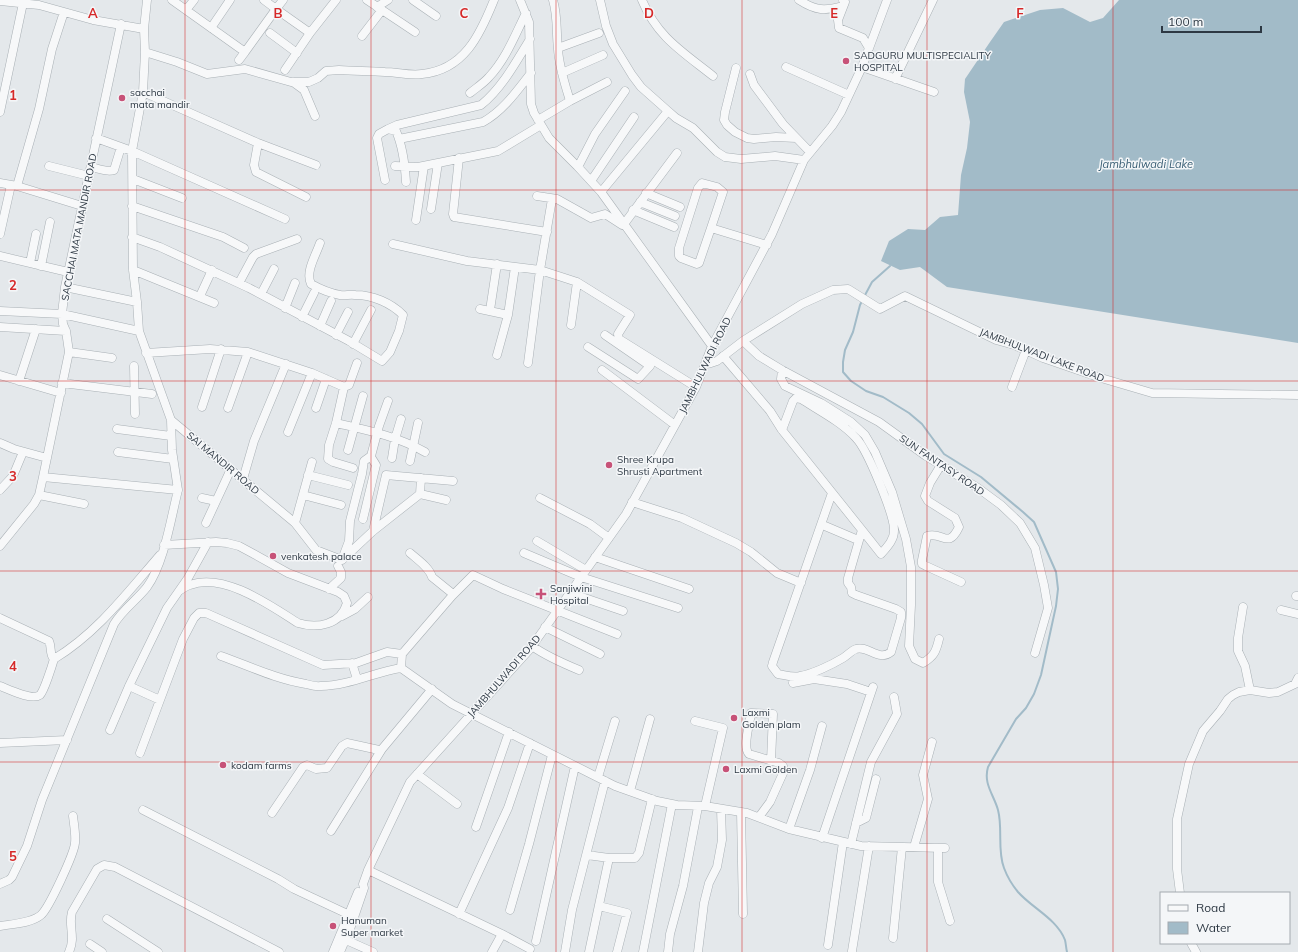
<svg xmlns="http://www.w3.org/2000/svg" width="1298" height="952" viewBox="0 0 1298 952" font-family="Mulish,sans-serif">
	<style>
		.water { fill: #a2bbc8 }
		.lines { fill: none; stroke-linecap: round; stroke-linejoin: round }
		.stream { stroke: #a2bbc8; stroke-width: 2 }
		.street-casing { stroke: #a9b0b5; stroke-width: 9 }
		.street { stroke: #f7f8f9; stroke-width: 8 }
		.grid { fill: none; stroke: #d62828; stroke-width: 1; stroke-opacity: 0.55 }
		.poi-dot { fill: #c75278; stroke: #f4f6f8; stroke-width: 1.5 }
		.labels { text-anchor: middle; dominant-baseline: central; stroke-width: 3; stroke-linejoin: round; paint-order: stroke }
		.poi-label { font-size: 10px; fill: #2d3843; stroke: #f4f6f8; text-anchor: start }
		.street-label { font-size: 10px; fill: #2d3843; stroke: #f4f6f8 }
		.water-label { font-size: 11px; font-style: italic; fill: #395e74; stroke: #f4f6f8 }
		.grid-label { font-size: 13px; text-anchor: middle; font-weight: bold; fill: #d62828; stroke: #f4f6f8; stroke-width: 3; stroke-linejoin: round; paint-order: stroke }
	</style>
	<rect width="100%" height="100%" fill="#e4e8eb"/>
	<path class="water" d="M 1119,0 L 1298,0 L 1298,343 L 947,287 L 920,267 L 900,270 L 881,261 L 889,241 L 908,229 L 925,230 L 940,217 L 958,215 L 961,175 L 967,148 L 970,122 L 964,92 L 965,79 L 990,42 L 1004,22 L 1040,10 L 1063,8 L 1090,22 L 1103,18 Z"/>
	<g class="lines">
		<path class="stream" d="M 864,297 L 872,282 L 890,266
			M 862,301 L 860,305 L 853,332 L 845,350 L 843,362 L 843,372 L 851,381 L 866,391 L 883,397 L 909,413 L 922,424 L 944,454 L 981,477 L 1023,512 L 1034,522 L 1056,572 L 1058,589 L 1056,606 L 1041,675 L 1034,694 L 1026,708 L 1016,719 L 988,767 C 983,784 994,795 998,810 C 1003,829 997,850 1004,868 C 1007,876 1013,886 1018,892 C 1032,908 1057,919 1065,940 C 1066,944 1066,948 1067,952"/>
		<defs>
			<path id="street" d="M 172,0 L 245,52 L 276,9 L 310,33 L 336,0
				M 264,0 L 276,9 L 283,0
				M 367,0 L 415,32
				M 413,0 L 436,16
				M 520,0 L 529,22 L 531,104 L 534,113 L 549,138 L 578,167 L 601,192 L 712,346
				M 553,0 C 558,17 556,32 558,49 C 559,67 565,84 570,101
				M 600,0 L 606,26 L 613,44 L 632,75 L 641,87 L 668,111 L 676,118 L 693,128 L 717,152 L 725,157 L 741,159 L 775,156 L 804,160
				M 642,0 C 657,37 683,52 713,76
				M 799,0 C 816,11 825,11 843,6
				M 843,0 L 845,2 L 838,20 L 839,28 L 863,38 L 869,48
				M 0,1 L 39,5 L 93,20 L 144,29 L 145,52 L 143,92 L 132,151 L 133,270 L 137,302 L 139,331 L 171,420 L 172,450 L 178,490 L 43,477
				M 377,7 L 388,0
				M 186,10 L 194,0
				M 211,28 L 230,0
				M 144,29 L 147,0
				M 270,33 L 297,53
				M 362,36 L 382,10
				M 558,48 L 599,33
				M 145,52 L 177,62 L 207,74 L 245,69 L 291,82 L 309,82 L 318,78 L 326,71 L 339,70 C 354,71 370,71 385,72 C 397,72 410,76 422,74 C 464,70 480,35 494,0
				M 239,60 L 245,52
				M 786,67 L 849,95
				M 862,67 L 934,92
				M 736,68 L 725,112 L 724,120 L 727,125 L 735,132 L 747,138 L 754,139 L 776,137 L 796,138
				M 285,70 L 310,33
				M 562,73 L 603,55
				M 750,74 L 754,85 L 783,124 L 810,152
				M 895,79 L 933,0
				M 293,82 L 304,90 L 315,116
				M 143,92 L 258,143 L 316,165
				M 470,93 C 476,88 484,83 489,77 C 506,59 515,35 526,13
				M 0,112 L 23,3
				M 538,120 L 570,101 L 607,82
				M 388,129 L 397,125 L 481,105 C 502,88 516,62 530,39
				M 96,138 L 132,151 L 285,219
				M 399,139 L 483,122 C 503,111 517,91 531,73
				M 258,143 L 254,165 L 256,172 L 306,197
				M 459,158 L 453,214 L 454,217 L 547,232
				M 49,166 L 89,176
				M 395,166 L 418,167 L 498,151 L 541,125
				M 91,167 C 97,168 107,173 114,170 L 121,147
				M 578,167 L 595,134 L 625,91
				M 133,179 L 182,198
				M 385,180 L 377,138 L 379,134 L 388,129 L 396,131 C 403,147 405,165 406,182
				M 591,181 L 634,117
				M 0,183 L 17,186 L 82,206
				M 17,186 L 39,109 L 52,49 L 64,12
				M 601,192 L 668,111
				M 646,193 L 680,207
				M 537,196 L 557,199 L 591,218 L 605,214 L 622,225 L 623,224
				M 640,202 L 675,216
				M 132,206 L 223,237 L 244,248
				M 431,209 L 438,163
				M 633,210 L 674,227
				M 416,220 L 424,166
				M 624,224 L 677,153
				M 711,228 L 723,192 L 717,187 L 702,183 L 698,188 L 679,248 L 679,256 L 681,258 L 697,264 L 699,263 L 711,228 L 767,245
				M 0,234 L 11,185
				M 132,237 L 160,247 L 249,288 L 349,341 L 382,361 L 390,352 L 399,331 L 403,315 C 391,303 373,295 355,295 C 350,294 345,296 340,295 C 329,293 320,289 311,284 C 305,272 316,255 320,243
				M 393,244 L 467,261 L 540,270 L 577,282 L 630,315 L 618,334 L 619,339 L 696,387
				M 0,256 L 68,272
				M 30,263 L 36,234
				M 41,266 L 50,222
				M 133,270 L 214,303
				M 239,283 L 253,257 L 256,254 L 297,239
				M 65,287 L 137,302
				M 261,294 L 274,269
				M 200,296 L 212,270
				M 285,308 L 295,283
				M 480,309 L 508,315 L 497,355
				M 490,310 L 497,264
				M 0,311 L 62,314 L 139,331
				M 508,315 L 515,267
				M 302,317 L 314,293
				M 571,325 L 577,282
				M 320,326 L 331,301
				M 0,327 L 66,331
				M 336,335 L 348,312
				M 743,341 L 759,356 L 782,370 L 879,422 L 926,456 L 978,488 L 1001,505 L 1020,523 L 1035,548 L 1044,585 L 1048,608 L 1035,653
				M 353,344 L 371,310
				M 588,347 L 638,379 L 650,366 L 605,335
				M 69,352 L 112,358
				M 146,353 L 210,349 L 248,352 L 312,373 L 344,387 L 336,423 L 329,445 L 328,459 L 333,462 L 353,468
				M 723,356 L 770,411 L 782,430 L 862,530 L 848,578 L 848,583 L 851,587 L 852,593 L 856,595 L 896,609 L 901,612 L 901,618 L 891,652 C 879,662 868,645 856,649 C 852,650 848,655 843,658 C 833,664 813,674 800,676 C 793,678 785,675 778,674 L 772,666 L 773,662 L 832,493
				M 528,363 L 540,270 L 552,199
				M 706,363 L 711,363 L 717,361 L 743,341 L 802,304 L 833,290 L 848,289 L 880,309 L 905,296 L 996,340 L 1014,345 L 1043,358 L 1101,378 L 1152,393 L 1298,395
				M 134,366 L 135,414
				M 602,370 L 675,425
				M 782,370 L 781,379 L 785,386 L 821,403 L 851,422 L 865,435 L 875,452 L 892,492 L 906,539 L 911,567 L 911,605 L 909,646 L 915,659 L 923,663 C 934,656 936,652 939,639
				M 0,375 L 61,393
				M 19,381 L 36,329
				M 62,383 L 152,394
				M 344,387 L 349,385 L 357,363
				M 1012,387 L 1026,350
				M 202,407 L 221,349
				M 228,408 L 248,352
				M 316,408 L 326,379
				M 171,420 L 295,523 L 316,550 L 342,560 L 373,531 L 420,494 L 421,478
				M 336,423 C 366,430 397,436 425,452
				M 117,429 L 171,436
				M 782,430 L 793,401 L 796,398 L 801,399 C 818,410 843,423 856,438 C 867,449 895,516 894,531 C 894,540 887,547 881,554 L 862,530
				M 288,432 L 312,373
				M 0,443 L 14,449 L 47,458
				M 348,450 L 363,396
				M 118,452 L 173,459
				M 392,458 L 395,439 L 401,419
				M 410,461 L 418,423
				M 941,465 L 930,483 L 925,496 L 928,501 L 955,518 L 959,527 C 948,550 943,531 927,536 L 922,560 L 922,564 L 926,566 L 961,582
				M 308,475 L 348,485
				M 243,479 L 254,441 L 286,364
				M 0,490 L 13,476 L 23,452
				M 420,494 L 446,500
				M 39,495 L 84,504
				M 303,495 L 341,505
				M 202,498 L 216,501
				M 540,498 L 590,524 L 609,538
				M 632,502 L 682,518 L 736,543 L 751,552 L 777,573 L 801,583
				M 363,519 L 376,465 L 371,457
				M 206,523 L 231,469
				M 295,523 L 312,462
				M 825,526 L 858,540
				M 373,531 L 386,475 L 453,481
				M 537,541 L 586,570
				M 164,545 L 216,542 L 227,543 L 239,546 L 252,553 L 288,573 L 338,592 L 344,596 L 347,603 C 341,625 317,629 298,623 C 271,606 224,572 190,585 C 186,586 182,589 179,591
				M 0,546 L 34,504 L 39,495 L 43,477 L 69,352 L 66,331 L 63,324 L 62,314 L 65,287 L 121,24
				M 410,553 C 418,560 429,567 432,577 L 453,594
				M 524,553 L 581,577 L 678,608
				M 343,557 L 349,541 L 350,521 L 362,474 L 364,461 L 371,456 L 379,426 L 388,401
				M 595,557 L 689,589
				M 329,589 L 341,578 L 341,572 L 338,566
				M 570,593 L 623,611
				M 1296,596 L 1298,596
				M 1243,607 L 1238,638 L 1238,651 L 1245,666 L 1250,690
				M 1281,610 L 1298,614
				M 342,616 L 355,609 L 368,597
				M 0,618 L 49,641 C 52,647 49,654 54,659 C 52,666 44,691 40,695 C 32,701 8,689 0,686
				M 545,627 L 600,654
				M 532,646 C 546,656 562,663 579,670
				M 221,656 C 249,666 276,679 306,684 C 310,685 316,687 321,686 C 348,686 375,672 401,668 L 452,704 L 615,786 L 657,801 L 677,805 L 705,806 L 747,813 L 789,829 L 861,846 L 945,848
				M 54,659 C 97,633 127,593 160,555
				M 352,663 L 357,679
				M 401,668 L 402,654 L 452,596 L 473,575 L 503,589 L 617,634
				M 793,683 L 814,679 L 847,684 L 871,692
				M 129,686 L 160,700
				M 695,721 L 723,728 L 705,806
				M 110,730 L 129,686 L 167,608 L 188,578 L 208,542
				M 0,743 L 67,740
				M 140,753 L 183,639 L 194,618 L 199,613 L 206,613 L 323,665 L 356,663 L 387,652 L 402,654
				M 417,774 L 457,804
				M 598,777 L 615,721
				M 630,791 L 650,719
				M 143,810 L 278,879 L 294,889 L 354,917
				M 741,812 L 743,914
				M 272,813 L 303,767 L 307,765 L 316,769 L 327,768 L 342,746 L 347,743 L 379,750 L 382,749 L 432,689
				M 759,817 L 770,802 L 784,771 L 783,766 L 779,763 L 749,754 C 742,747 750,723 751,713 L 773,714 L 771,761
				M 856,823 L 866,818 L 876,779
				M 476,827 L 509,732
				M 789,829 L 810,770 L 822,726
				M 331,831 L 382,749
				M 822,838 L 873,687
				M 851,844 L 871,762 L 897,714 L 894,697
				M 914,847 L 928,799 L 923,775 L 932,742
				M 938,848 L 938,882 L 950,921
				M 587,855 L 609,858 L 589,952
				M 609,858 L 635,858 L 639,853 L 652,799
				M 368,870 L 502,934 L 530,949
				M 0,884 L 9,880 L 12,877 L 27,846 L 42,800 L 114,624 C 123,609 137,600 147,587 C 164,564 171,518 178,490
				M 1180,893 L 1177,869 L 1177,819 L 1189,764 L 1203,731 L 1220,711 L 1228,699 L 1233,695 L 1239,692 L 1250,690 L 1269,693 L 1278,692 L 1295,684 L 1298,678
				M 599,906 L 627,913 L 617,952
				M 510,910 L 529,844 L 552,755
				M 459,914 L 508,808 L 530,743
				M 107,919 L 158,952
				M 0,926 C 12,924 32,923 41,915 C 49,908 74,854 75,843 C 76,835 74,825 73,816
				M 893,938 L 902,847
				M 346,940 L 373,952
				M 536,941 L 575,766
				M 1191,943 L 1196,952
				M 90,944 L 102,952
				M 828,945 L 843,842
				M 852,951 L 869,846
				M 69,952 C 76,937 68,926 72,912 L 97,869 L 104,865 L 115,867 L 279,952
				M 333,952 L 358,892
				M 340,952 L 350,929 L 364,888 L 363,884 L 368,870 L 410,782 L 530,649 L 626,514 L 696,387 L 712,346 L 772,234 L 804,160 L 832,126 L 841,112 L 862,67 L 887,0
				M 492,952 L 502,934
				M 565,952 L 572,910 L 605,781
				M 643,952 L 672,804
				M 668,952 L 670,934 L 683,886 L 698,807
				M 698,952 L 704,903 L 709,883 L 717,867 L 722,840 L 721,809"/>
		</defs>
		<use href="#street" class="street-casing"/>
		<use href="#street" class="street"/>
	</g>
	<path class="grid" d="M 185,0 L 185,952M 371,0 L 371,952M 556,0 L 556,952M 742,0 L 742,952M 927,0 L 927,952M 1113,0 L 1113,952M 0,190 L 1298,190M 0,381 L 1298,381M 0,571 L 1298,571M 0,762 L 1298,762"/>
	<g class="poi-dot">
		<circle cx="846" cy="61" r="4"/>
		<circle cx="122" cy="98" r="4"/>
		<circle cx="609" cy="465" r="4"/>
		<circle cx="273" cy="556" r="4"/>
		<path d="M539 588h4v4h4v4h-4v4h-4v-4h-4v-4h4z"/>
		<circle cx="734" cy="718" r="4"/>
		<circle cx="223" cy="765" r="4"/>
		<circle cx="726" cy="769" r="4"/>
		<circle cx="333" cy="926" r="4"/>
	</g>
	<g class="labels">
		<g class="poi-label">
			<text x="854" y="55">SADGURU MULTISPECIALITY<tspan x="854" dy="12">HOSPITAL</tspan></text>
			<text x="130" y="92">sacchai<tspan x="130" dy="12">mata mandir</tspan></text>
			<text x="617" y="459">Shree Krupa<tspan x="617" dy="12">Shrusti Apartment</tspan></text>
			<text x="281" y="556">venkatesh palace</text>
			<text x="550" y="588">Sanjiwini<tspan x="550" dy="12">Hospital</tspan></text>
			<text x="742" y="712">Laxmi<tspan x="742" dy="12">Golden plam</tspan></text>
			<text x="231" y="765">kodam farms</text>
			<text x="734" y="769">Laxmi Golden</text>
			<text x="341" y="920">Hanuman<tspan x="341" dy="12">Super market</tspan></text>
		</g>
		<g class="street-label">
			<text transform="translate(79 227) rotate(-79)">SACCHAI MATA MANDIR ROAD</text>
			<text transform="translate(1042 355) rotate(21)">JAMBHULWADI LAKE ROAD</text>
			<text transform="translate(705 365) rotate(-64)">JAMBHULWADI ROAD</text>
			<text transform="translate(223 463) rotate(40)">SAI MANDIR ROAD</text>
			<text transform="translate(942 465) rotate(34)">SUN FANTASY ROAD</text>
			<text transform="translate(504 676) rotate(-49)">JAMBHULWADI ROAD</text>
		</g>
		<g class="water-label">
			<text x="1146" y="164">Jambhulwadi Lake</text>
		</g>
	</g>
	<g class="grid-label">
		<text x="93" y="18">A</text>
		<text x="278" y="18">B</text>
		<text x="464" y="18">C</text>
		<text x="649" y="18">D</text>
		<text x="834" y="18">E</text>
		<text x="1020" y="18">F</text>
		<text x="13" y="100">1</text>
		<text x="13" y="290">2</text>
		<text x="13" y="481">3</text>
		<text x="13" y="671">4</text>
		<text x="13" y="861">5</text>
	</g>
	<rect x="1160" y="892" width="130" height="52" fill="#f4f6f8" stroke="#a4aab0"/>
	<rect x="1168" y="905" width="20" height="6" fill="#f7f8f9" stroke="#a4aab0"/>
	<text x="1196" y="912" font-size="12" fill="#2d3843">Road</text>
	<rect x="1168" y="922" width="20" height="12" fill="#a2bbc8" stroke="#a4aab0"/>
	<text x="1196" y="932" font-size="12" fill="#2d3843">Water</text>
	<path d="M1162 26v6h99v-6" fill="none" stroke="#2d3843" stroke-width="2"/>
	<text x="1168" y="26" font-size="12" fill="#2d3843" stroke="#f4f6f8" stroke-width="3" paint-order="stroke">100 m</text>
</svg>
